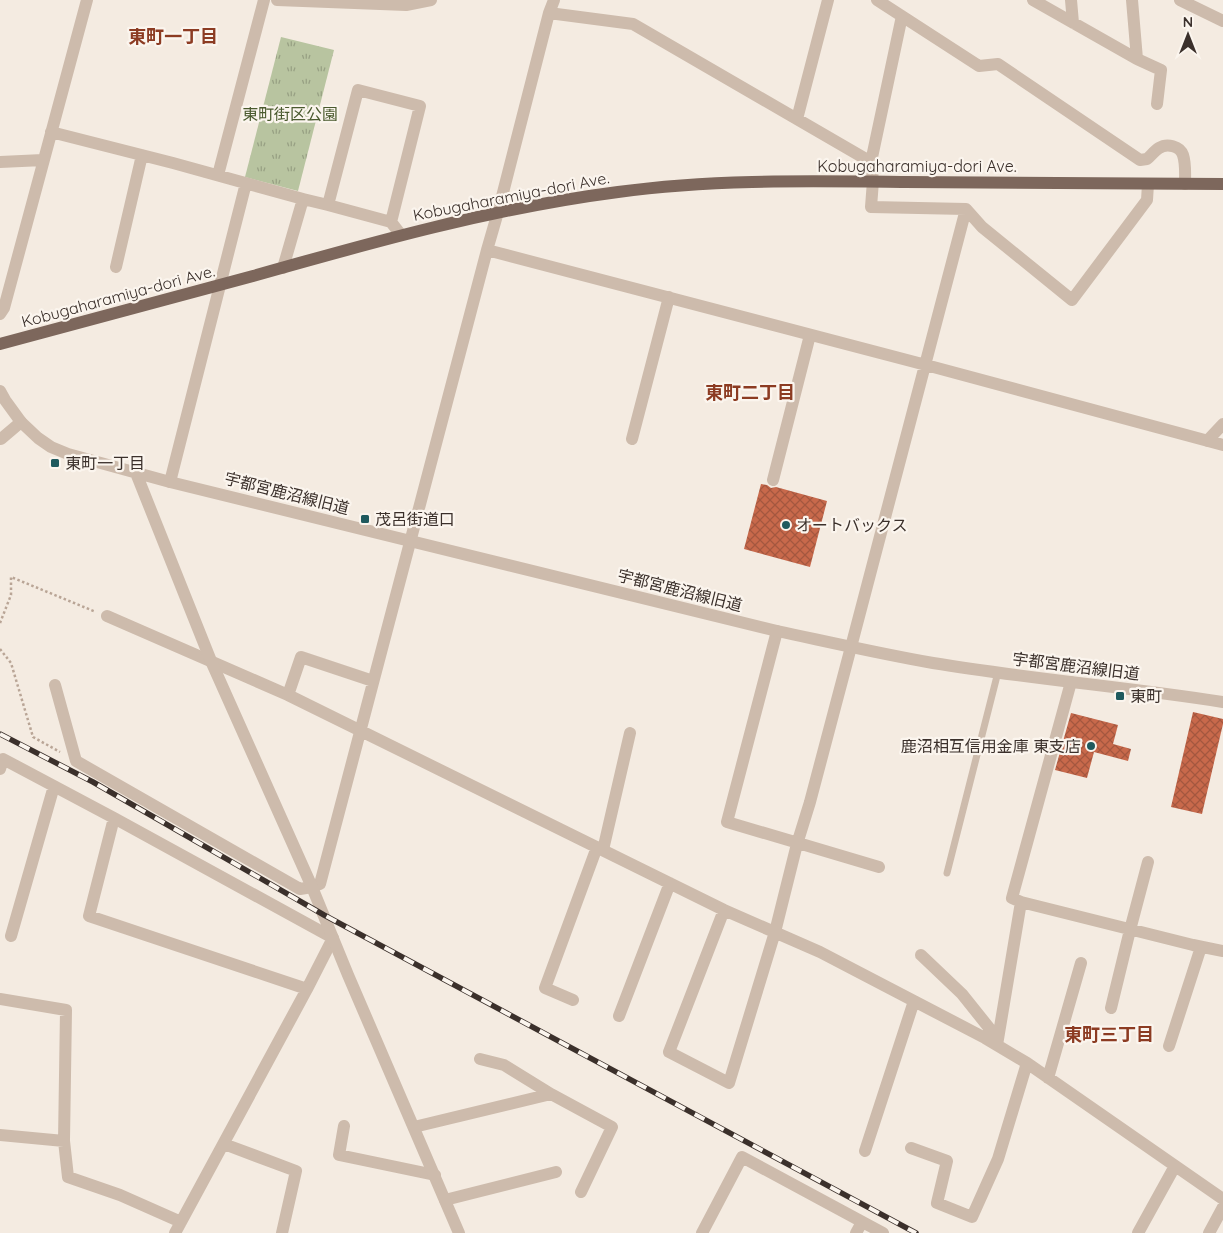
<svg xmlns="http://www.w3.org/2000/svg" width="1223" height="1233" viewBox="0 0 1223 1233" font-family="Quicksand,'Noto Sans JP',sans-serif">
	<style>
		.park { fill: url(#park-tufts) }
		.building { fill: url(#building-cross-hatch) }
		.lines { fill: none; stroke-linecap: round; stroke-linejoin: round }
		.path { stroke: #b9a596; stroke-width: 2.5; stroke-dasharray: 2.5 2.5; stroke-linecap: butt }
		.service { stroke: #cdbbac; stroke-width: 7 }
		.minor { stroke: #cdbbac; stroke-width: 12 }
		.tertiary { stroke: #cdbbac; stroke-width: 12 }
		.primary { stroke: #7d675c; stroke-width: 12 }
		.rail-casing { stroke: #3b302b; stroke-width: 5.5 }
		.rail { stroke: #fbf5ee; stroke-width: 4; stroke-dasharray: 11; stroke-linecap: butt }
		.poi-dot { fill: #1f5a5e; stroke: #fbf5ee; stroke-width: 2 }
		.labels { text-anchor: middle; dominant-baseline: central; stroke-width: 4.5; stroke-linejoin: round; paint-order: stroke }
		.park-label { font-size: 16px; fill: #4a5a2e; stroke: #fbf5ee }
		.street-label { font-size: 16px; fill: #3b302b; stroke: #fbf5ee }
		.poi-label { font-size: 16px; fill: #3b302b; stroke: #fbf5ee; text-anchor: start }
		.neighbourhood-label { font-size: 18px; font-weight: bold; fill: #8c3b22; stroke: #fbf5ee }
	</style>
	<defs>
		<pattern id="park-tufts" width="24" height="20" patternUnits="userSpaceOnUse" patternTransform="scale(1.25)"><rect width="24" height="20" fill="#b8c4a0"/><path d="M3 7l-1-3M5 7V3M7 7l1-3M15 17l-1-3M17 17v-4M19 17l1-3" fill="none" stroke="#97a083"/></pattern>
		<pattern id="building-cross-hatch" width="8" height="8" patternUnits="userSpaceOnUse" patternTransform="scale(1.25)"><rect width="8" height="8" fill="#c8694b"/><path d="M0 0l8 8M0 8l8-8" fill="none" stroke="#a4573f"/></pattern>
	</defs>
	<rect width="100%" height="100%" fill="#f4ebe1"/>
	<path class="park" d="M 281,37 L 334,50 L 298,191 L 245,177 Z"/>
	<path class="building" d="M 761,484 L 767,485 L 771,488 L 776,487 L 827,501 L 810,567 L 744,549 Z
		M 1193,712 L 1223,719 L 1223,724 L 1202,814 L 1171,807 Z
		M 1071,713 L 1118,725 L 1113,744 L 1131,749 L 1128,761 L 1094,752 L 1087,778 L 1055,770 Z"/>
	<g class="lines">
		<path class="path" d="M 0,623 L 11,595 L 11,577 L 96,612
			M 0,649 L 11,663 L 33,737 L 60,752"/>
		<path class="service" d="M 947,873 L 998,672"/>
		<path class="minor" d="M 277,0 L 406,5 L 431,0
			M 877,0 L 979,66 L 998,64 L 1140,160 L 1147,159 C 1151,156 1154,151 1159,148 C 1167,143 1180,146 1183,155 C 1186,164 1185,175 1185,184
			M 1033,0 L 1137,59 L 1132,0
			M 1071,0 L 1073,23
			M 1180,0 L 1223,21
			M 549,13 L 633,24 L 871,162 L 873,181 L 871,207 L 966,209 L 982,227 L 1072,300 L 1147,200 L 1148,184
			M 1137,59 L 1161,70 L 1157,104
			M 797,119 L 828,0
			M 51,132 L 173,163 L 303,199 L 328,205 L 391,222 L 401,235
			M 0,162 L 43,160
			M 871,162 L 902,16
			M 218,175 L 264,0
			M 328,205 L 358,90 L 420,106 L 391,222
			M 487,250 L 926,365 L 1223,445
			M 116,267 L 142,155
			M 283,268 L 303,199
			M 0,314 L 4,308 L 87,0
			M 0,439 L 1,439 L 21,422
			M 632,439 L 669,297
			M 1207,441 L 1223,424
			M 773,480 L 810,335
			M 170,482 L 246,183
			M 107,616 L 288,695 L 724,910 L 820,952 L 985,1038 L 1027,1063 L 1223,1199
			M 777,631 L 727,822 L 879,867
			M 1071,682 L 1012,898 L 1021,902 L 1193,945 L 1223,951
			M 55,685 L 76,761 L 300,889 L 312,887 L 320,884 L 487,250 L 498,212 L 549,13 L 554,0
			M 288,695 L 301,657 L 373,681
			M 0,769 L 3,759 L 114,818 L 333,938 L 307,989 L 175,1233
			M 114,818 L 89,916 L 307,989
			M 603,850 L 630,733
			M 724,910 L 669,1052 L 729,1083 L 775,932 L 797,844 L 810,802 L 851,647 L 966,209
			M 11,936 L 54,786
			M 921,955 L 962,994 L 998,1039
			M 0,999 L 66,1010 L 64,1141
			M 573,1000 L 545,988 L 597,847
			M 1111,1008 L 1130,930 L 1148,862
			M 619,1016 L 670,883
			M 997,1045 L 1021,902
			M 1169,1046 L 1201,947
			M 480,1059 L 504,1065 L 551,1094
			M 1048,1078 L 1081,963
			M 344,1126 L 339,1155 L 435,1175
			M 414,1127 L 551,1094 L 612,1127 L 581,1192
			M 0,1135 L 64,1141 L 68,1177 L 120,1195 L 181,1222
			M 224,1144 L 296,1171 L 282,1233
			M 911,1148 L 947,1161 L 937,1203 L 972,1217 L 998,1159 L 1027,1063
			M 865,1151 L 914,1001
			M 445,1200 L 556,1172
			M 702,1233 L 742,1157 L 883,1233
			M 856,1233 L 862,1222
			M 1138,1233 L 1175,1166
			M 1209,1233 L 1223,1207"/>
		<path class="tertiary" d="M 0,391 L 5,400 L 21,422 L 38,438 L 51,447 L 68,454 L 170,482 L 777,631 C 829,642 881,654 933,663 C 1030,679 1127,687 1223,702
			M 136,473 L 211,661 L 312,887 L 348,975 L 459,1233"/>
		<path class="primary" d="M 0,344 C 84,321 169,299 253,276 C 373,242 494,208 618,192 C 713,179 809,181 905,182 C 1011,183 1117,184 1223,184"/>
		<defs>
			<path id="rail" d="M 0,734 L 93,782 L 324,915 L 916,1233"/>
		</defs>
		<use href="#rail" class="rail-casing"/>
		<use href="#rail" class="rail"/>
	</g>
	<g class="poi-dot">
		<rect x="50" y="458" width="10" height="10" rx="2.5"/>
		<rect x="360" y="514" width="10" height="10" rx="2.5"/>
		<circle cx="786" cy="525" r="5"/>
		<rect x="1115" y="691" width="10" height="10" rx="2.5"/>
		<circle cx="1091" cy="746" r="5"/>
	</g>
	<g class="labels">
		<g class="park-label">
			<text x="290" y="114">東町街区公園</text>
		</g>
		<g class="street-label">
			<text x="917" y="166">Kobugaharamiya-dori Ave.</text>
			<text transform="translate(511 196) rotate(-11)">Kobugaharamiya-dori Ave.</text>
			<text transform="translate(118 296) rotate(-15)">Kobugaharamiya-dori Ave.</text>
			<text transform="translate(287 493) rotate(14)">宇都宮鹿沼線旧道</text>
			<text transform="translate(680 590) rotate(14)">宇都宮鹿沼線旧道</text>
			<text transform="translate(1076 666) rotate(7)">宇都宮鹿沼線旧道</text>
		</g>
		<g class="poi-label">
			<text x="65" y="463">東町一丁目</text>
			<text x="375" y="519">茂呂街道口</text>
			<text x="796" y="525">オートバックス</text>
			<text x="1130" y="696">東町</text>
			<text x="1081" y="746" text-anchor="end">鹿沼相互信用金庫 東支店</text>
		</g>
		<g class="neighbourhood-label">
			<text x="173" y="36">東町一丁目</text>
			<text x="750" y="392">東町二丁目</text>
			<text x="1109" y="1034">東町三丁目</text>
		</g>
	</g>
	<g transform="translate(1188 35)" stroke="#fbf5ee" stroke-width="4" paint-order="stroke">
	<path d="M0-4L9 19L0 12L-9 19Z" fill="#3b302b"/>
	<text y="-8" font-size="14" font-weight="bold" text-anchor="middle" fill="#3b302b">N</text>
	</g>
</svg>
